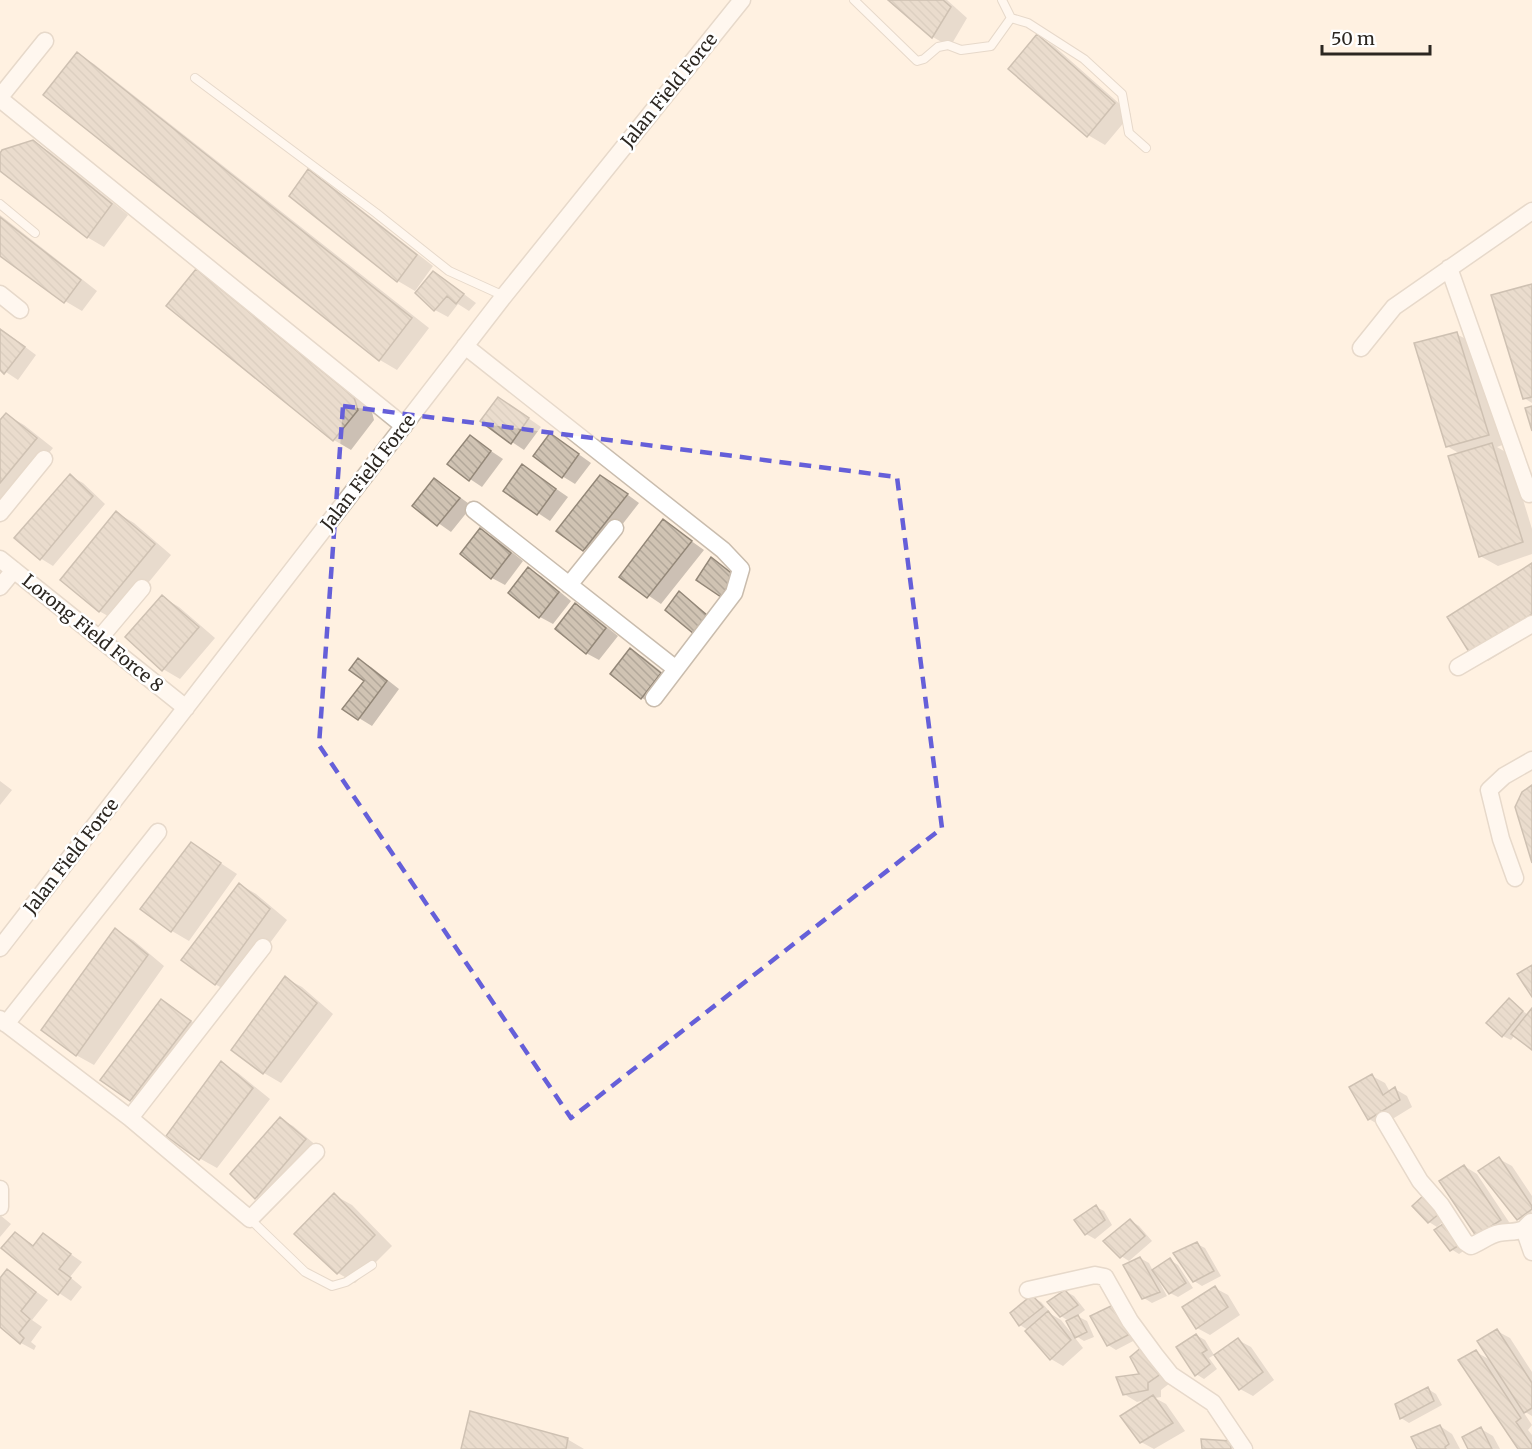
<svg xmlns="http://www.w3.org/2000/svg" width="1532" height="1449" viewBox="0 0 1532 1449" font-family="Merriweather,serif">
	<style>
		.shadow { fill: #0003 }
		.building { fill: url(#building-back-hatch); stroke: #938778; stroke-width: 1.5 }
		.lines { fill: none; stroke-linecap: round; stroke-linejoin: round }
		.service-casing { stroke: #c9bcad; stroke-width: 10 }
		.minor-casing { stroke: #c9bcad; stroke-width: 19 }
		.service { stroke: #fff; stroke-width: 8 }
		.minor { stroke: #fff; stroke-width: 16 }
		.marked { fill: none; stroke: #655fd9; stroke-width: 4.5; stroke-dasharray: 12 8; stroke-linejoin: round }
		.labels { text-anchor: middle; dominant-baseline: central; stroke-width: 5; stroke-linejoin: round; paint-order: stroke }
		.street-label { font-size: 18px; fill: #2c2721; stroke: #fff }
	</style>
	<defs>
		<pattern id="building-back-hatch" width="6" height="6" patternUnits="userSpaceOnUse" patternTransform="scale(1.5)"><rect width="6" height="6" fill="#d0c3b3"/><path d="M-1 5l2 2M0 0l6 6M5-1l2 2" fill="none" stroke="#b3a89a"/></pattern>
	</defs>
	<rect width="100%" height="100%" fill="#fff1e1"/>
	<path class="shadow" d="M 890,0 L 947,0 L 967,18 L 950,47 L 933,37 Z
		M 1037,36 L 1054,46 L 1131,114 L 1105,145 L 1088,135 Z
		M 77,54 L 94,64 L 429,328 L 397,370 L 380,360 L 45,94 Z
		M 33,142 L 50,152 L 128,215 L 104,247 L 87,237 L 0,169 L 0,156 Z
		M 308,171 L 325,181 L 433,266 L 415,291 L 398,281 L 291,195 Z
		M 0,215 L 97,291 L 82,311 L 65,301 L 0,254 Z
		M 196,271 L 213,281 L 371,408 L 374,420 L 351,450 L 334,440 L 168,306 Z
		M 434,272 L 476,303 L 469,311 L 458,304 L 448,317 L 435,310 L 417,293 Z
		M 1532,286 L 1532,403 L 1524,398 Z
		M 0,328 L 36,355 L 18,380 L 0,368 Z
		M 1456,334 L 1474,343 L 1505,444 L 1497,447 L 1509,454 L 1532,529 L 1532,554 L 1498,566 L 1480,556 L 1460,454 L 1447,446 Z
		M 511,406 L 541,427 L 524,450 L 512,442 Z
		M 7,415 L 24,425 L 53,448 L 0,513 L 0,422 Z
		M 470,437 L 503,459 L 482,487 L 470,479 Z
		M 563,443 L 591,463 L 575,484 L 562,476 Z
		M 523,466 L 568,497 L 550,521 L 505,491 Z
		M 70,476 L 83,483 L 105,504 L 53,566 L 40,558 Z
		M 435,479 L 472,506 L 451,532 L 414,506 Z
		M 613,484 L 639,503 L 597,557 L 558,531 Z
		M 117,513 L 134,523 L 171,555 L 117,621 L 99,611 Z
		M 663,521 L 704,550 L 661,604 L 621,577 Z
		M 481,530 L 493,537 L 523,561 L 505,585 L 492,578 L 462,554 Z
		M 1532,564 L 1532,634 L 1488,661 L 1470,651 Z
		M 529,569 L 541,576 L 571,601 L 553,624 L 540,617 L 510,593 Z
		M 680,593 L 716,621 L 702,638 Z
		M 162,597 L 179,607 L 215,638 L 180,679 L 163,669 Z
		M 575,605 L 588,612 L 618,636 L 599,660 L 586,653 Z
		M 631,650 L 643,657 L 673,681 L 655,705 L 642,698 L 612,674 Z
		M 359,660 L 371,667 L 399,689 L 372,726 L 344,709 L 366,680 Z
		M 0,781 L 12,790 L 0,805 Z
		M 192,844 L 237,874 L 189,941 L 172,931 L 142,909 Z
		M 239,884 L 256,894 L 287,920 L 232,994 L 215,984 Z
		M 116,930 L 133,940 L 164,966 L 94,1065 L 76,1055 Z
		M 285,978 L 302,987 L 333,1014 L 281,1083 L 264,1073 L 233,1049 Z
		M 1509,1000 L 1528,1015 L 1532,1010 L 1532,1048 L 1515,1035 L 1511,1040 L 1503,1036 Z
		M 161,1001 L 208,1032 L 148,1109 L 131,1099 Z
		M 221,1063 L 238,1073 L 270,1099 L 217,1168 L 199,1158 Z
		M 1372,1076 L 1385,1083 L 1390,1092 L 1395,1089 L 1407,1096 L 1412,1107 L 1381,1126 L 1369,1119 Z
		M 280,1119 L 293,1126 L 318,1147 L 268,1206 L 256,1198 L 232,1174 Z
		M 1499,1159 L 1512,1166 L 1532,1196 L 1531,1226 L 1518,1219 Z
		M 1464,1166 L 1477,1174 L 1513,1228 L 1489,1242 Z
		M 334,1195 L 352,1205 L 392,1246 L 355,1283 L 338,1273 Z
		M 1414,1206 L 1447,1218 L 1437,1227 L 1429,1222 Z
		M 1096,1207 L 1104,1211 L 1112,1225 L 1095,1239 L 1086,1234 L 1076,1220 Z
		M 0,1215 L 11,1224 L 0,1237 Z
		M 1131,1221 L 1139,1226 L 1152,1241 L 1129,1261 L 1121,1256 Z
		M 1454,1229 L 1468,1248 L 1459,1254 L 1451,1249 Z
		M 15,1233 L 34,1246 L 43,1235 L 82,1262 L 70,1277 L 82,1287 L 71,1301 L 59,1293 Z
		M 1197,1244 L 1205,1248 L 1221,1276 L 1202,1286 L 1194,1281 Z
		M 1140,1258 L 1149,1263 L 1153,1271 L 1170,1260 L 1178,1265 L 1193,1288 L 1178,1297 L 1170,1293 L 1157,1273 L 1155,1274 L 1167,1296 L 1152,1303 L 1144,1298 Z
		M 7,1271 L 48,1300 L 32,1320 L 42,1327 L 31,1342 L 36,1346 L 34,1350 L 21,1343 L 0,1325 L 0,1280 Z
		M 1215,1288 L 1228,1295 L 1240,1315 L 1210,1335 L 1197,1328 Z
		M 1065,1291 L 1074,1296 L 1085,1310 L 1077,1316 L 1087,1321 L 1094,1337 L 1084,1341 L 1076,1336 L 1067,1320 L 1061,1316 Z
		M 1032,1297 L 1041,1302 L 1050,1312 L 1049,1313 L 1061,1320 L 1083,1348 L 1063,1366 L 1051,1359 L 1028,1330 L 1020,1325 Z
		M 1113,1306 L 1137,1339 L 1116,1350 L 1108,1345 Z
		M 1497,1331 L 1510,1338 L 1532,1372 L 1532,1416 L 1522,1410 L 1532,1425 L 1528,1430 L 1532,1435 L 1532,1449 L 1520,1449 L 1476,1352 L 1492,1361 Z
		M 1196,1335 L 1205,1340 L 1214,1355 L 1209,1358 L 1217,1369 L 1204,1379 L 1196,1374 Z
		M 1238,1340 L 1251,1347 L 1274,1380 L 1253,1396 L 1240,1389 Z
		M 1132,1357 L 1174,1380 L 1161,1390 L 1161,1397 L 1155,1398 L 1166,1404 L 1185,1431 L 1154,1449 L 1141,1442 L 1149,1399 L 1137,1402 L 1124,1394 L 1141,1375 Z
		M 1428,1389 L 1436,1394 L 1442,1405 L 1409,1423 L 1401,1418 L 1396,1405 Z
		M 1440,1426 L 1452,1434 L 1460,1449 L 1419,1449 Z
		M 1481,1429 L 1493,1436 L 1500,1449 L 1470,1449 Z
		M 567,1439 L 584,1449 L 463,1449 Z"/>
	<path class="building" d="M 888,0 L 943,0 L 951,7 L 932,38 Z
		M 1037,34 L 1115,103 L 1087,137 L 1008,69 Z
		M 77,52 L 412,318 L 379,361 L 43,95 Z
		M 33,140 L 112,204 L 87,238 L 0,171 L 0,153 L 2,150 Z
		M 308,169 L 417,255 L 397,282 L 289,196 Z
		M 0,217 L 81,280 L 64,303 L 0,256 Z
		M 196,269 L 354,397 L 358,410 L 333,441 L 166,306 Z
		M 433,271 L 464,294 L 456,304 L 447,296 L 434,311 L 415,293 Z
		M 1532,284 L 1532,397 L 1523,399 L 1491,295 Z
		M 0,329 L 25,347 L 4,374 L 0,370 Z
		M 1457,332 L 1489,435 L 1446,447 L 1414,343 Z
		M 498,397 L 529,418 L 511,444 L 480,421 Z
		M 1532,406 L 1532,431 L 1525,408 Z
		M 6,413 L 37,438 L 0,483 L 0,420 Z
		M 550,433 L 579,454 L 562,478 L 533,456 Z
		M 470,435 L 491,451 L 469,481 L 447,464 Z
		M 1492,443 L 1523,542 L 1479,557 L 1448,456 Z
		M 522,464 L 556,489 L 537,515 L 503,491 Z
		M 70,474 L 93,496 L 40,560 L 14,538 Z
		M 600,475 L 628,494 L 583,551 L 556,531 Z
		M 434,478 L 460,498 L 437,526 L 412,506 Z
		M 116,511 L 155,544 L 99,612 L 60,580 Z
		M 663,519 L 692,541 L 647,598 L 619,577 Z
		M 480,528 L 511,553 L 491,579 L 460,554 Z
		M 711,557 L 735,576 L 721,597 L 696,580 Z
		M 1532,563 L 1532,614 L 1469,652 L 1447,617 Z
		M 528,567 L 559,592 L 539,618 L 508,593 Z
		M 679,591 L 708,616 L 694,634 L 665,610 Z
		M 162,595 L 199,627 L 162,671 L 125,637 Z
		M 575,603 L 606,628 L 586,654 L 555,629 Z
		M 630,648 L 661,673 L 641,699 L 610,674 Z
		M 358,658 L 387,681 L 358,720 L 342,709 L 364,681 L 349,670 Z
		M 1532,785 L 1532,863 L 1515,807 L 1522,792 Z
		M 191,842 L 221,863 L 171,932 L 140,909 Z
		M 239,883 L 270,909 L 215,985 L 181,960 Z
		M 115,928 L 148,955 L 76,1056 L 41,1030 Z
		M 1532,965 L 1532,997 L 1517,974 Z
		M 285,976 L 317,1003 L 263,1074 L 231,1050 Z
		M 1509,998 L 1523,1011 L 1502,1037 L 1486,1023 Z
		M 161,999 L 191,1021 L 130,1101 L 100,1080 Z
		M 1532,1008 L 1532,1050 L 1511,1034 Z
		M 221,1061 L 253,1088 L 199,1160 L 166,1136 Z
		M 1372,1074 L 1383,1095 L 1395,1087 L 1400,1100 L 1368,1120 L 1349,1087 Z
		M 280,1117 L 306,1139 L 255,1199 L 230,1174 Z
		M 1499,1157 L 1532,1206 L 1532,1209 L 1517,1220 L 1478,1171 Z
		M 1464,1165 L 1501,1220 L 1476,1236 L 1439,1181 Z
		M 334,1193 L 375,1235 L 337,1274 L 294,1234 Z
		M 1425,1194 L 1440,1213 L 1428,1223 L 1412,1206 Z
		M 1096,1205 L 1105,1220 L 1085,1235 L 1074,1220 Z
		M 1130,1219 L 1145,1236 L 1120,1258 L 1103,1241 Z
		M 1446,1222 L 1461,1244 L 1450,1251 L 1434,1230 Z
		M 15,1232 L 33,1246 L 43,1233 L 71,1254 L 59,1269 L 71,1278 L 58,1295 L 1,1248 Z
		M 1197,1242 L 1214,1271 L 1193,1282 L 1173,1253 Z
		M 1140,1257 L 1160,1292 L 1142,1299 L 1123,1265 Z
		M 1170,1258 L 1186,1283 L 1169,1294 L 1152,1270 Z
		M 7,1269 L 36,1292 L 21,1311 L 30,1319 L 19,1333 L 24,1338 L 20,1344 L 0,1327 L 0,1278 Z
		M 1215,1286 L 1228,1307 L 1196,1329 L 1182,1307 Z
		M 1065,1290 L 1078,1305 L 1060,1317 L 1047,1302 Z
		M 1032,1295 L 1043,1307 L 1019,1326 L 1010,1313 Z
		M 1113,1305 L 1130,1334 L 1107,1346 L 1090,1316 Z
		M 1048,1311 L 1071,1340 L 1050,1360 L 1025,1331 Z
		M 1078,1315 L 1087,1332 L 1075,1338 L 1066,1321 Z
		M 1497,1329 L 1532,1383 L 1532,1408 L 1524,1413 L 1477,1341 Z
		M 1196,1334 L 1207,1350 L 1202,1353 L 1210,1364 L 1195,1376 L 1176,1347 Z
		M 1238,1338 L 1263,1372 L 1239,1390 L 1214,1355 Z
		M 1143,1346 L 1162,1373 L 1148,1383 L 1148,1390 L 1123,1395 L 1116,1377 L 1139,1374 L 1130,1357 Z
		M 1476,1350 L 1521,1418 L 1516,1422 L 1532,1445 L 1532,1449 L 1518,1449 L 1458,1360 Z
		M 1428,1387 L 1434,1401 L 1400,1419 L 1395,1404 Z
		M 1153,1395 L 1173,1423 L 1140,1443 L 1120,1416 Z
		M 470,1411 L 568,1438 L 566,1449 L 461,1449 Z
		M 1440,1425 L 1449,1444 L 1445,1447 L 1446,1449 L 1417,1449 L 1411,1437 Z
		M 1481,1427 L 1492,1449 L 1468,1449 L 1462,1437 Z
		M 1201,1439 L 1231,1441 L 1231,1449 L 1202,1449 Z"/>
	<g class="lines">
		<defs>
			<path id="service" d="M 854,0 L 917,61 L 924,59 L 938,47 L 948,45 L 961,50 L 991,46 L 1011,18
				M 1002,0 L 1011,18 L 1028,23 L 1084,59 L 1122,94 L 1129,133 L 1146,148
				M 195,78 L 376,213 L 449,271 L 504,296
				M 0,204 L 35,233
				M 250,1219 L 305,1272 L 332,1286 L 346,1282 L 372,1265"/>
			<path id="minor" d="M 0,97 L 45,41
				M 0,99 L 404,426
				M 1449,268 L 1529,494
				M 0,294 L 20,310
				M 465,346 L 723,550 L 741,569 L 734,593 L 654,698
				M 1361,348 L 1394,307 L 1532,211
				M 474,510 L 676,669
				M 0,513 L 44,459
				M 0,559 L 186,708
				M 569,585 L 615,528
				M 0,587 L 14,570
				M 99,639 L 142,588
				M 1458,667 L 1532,624
				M 1515,878 L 1501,839 L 1489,790 L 1504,776 L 1532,760
				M 0,948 L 504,296 L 742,0
				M 0,1019 L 130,1118 L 250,1219 L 316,1152
				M 6,1024 L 158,832
				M 130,1118 L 263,947
				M 1384,1120 L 1420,1181 L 1441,1205 L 1465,1242 L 1471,1246 C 1481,1242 1489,1235 1499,1233 C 1508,1231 1515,1233 1524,1229
				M 0,1189 L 0,1207
				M 1531,1222 L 1524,1229 L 1532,1252
				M 1028,1290 L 1095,1275 L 1105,1277 L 1130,1321 L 1155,1355 L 1171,1375 L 1213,1403 L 1244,1449"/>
		</defs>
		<use href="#service" class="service-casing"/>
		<use href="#minor" class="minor-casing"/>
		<use href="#service" class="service"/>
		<use href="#minor" class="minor"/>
	</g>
	<path d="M0 0H1532V1449H0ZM 343,406 L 897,477 L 942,828 L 571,1118 L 319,745 Z" fill="#fff1e1" fill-opacity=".55" fill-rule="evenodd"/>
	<path class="marked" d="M 343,406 L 897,477 L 942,828 L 571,1118 L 319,745 Z"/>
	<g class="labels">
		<g class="street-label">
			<text transform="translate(669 90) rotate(-51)">Jalan Field Force</text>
			<text transform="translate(368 472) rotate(-52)">Jalan Field Force</text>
			<text transform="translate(93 633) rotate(39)">Lorong Field Force 8</text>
			<text transform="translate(71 856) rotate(-52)">Jalan Field Force</text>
		</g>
	</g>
	<path d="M1322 45v9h108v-9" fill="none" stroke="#2c2721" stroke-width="3"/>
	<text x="1331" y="45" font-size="18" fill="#2c2721" stroke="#ffffff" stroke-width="4.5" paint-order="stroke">50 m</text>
</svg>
